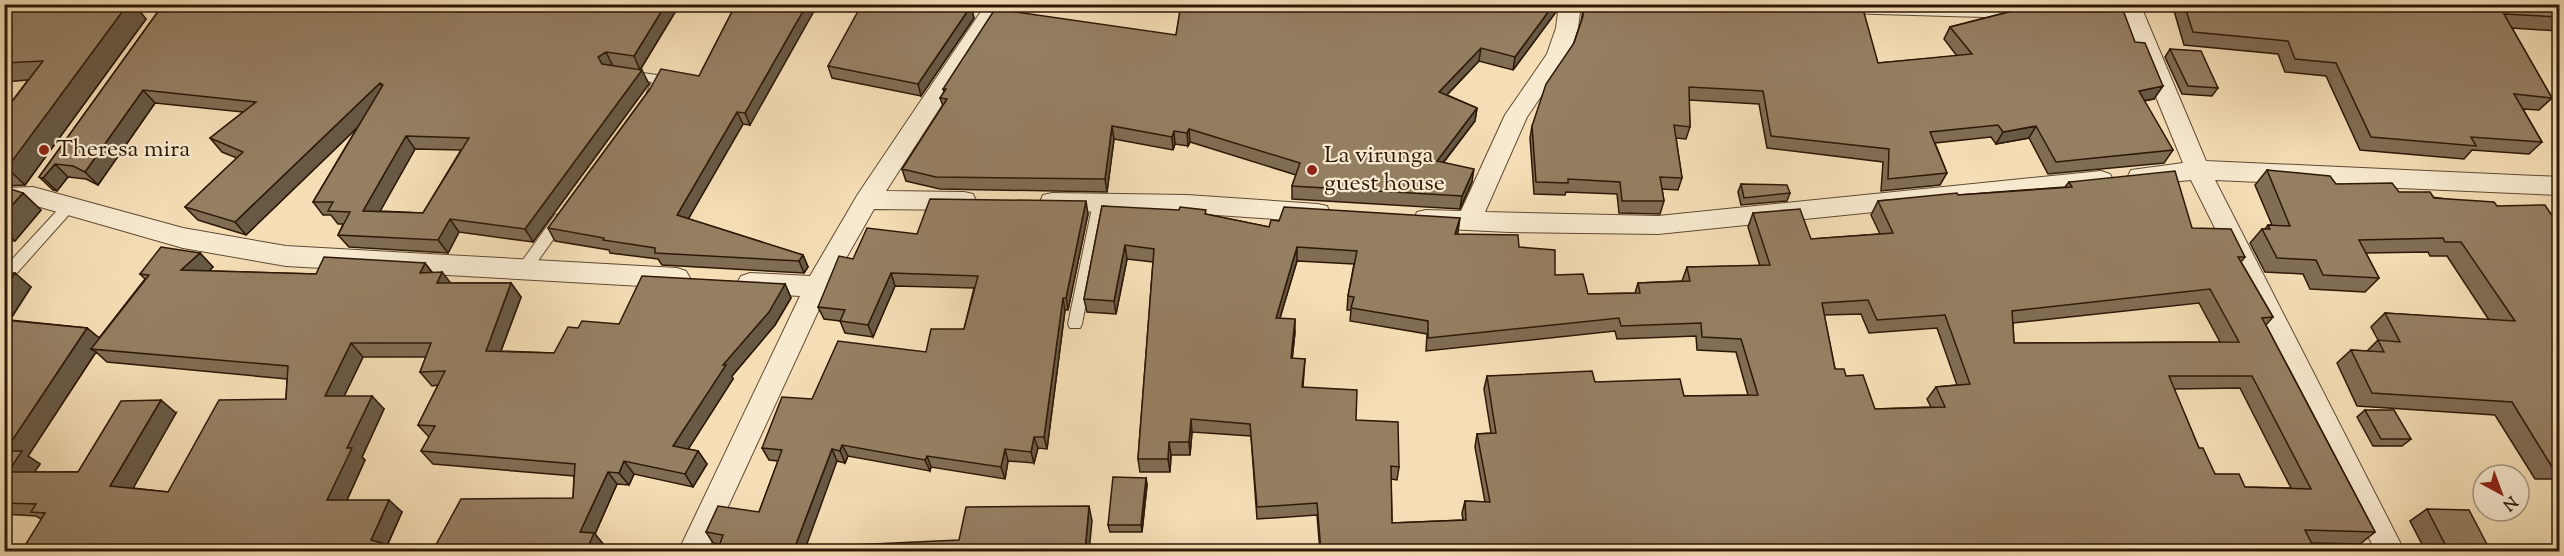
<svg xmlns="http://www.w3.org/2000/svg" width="2564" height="556" viewBox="0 0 2564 556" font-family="'Sorts Mill Goudy',serif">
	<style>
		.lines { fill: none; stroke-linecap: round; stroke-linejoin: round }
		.service-casing { stroke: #5f4a33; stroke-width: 2 }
		.minor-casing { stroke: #5f4a33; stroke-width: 2 }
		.service { fill: #f8ead0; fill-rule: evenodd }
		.minor { fill: #f8ead0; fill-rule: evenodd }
		.wall { fill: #806d54; stroke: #2d1807; stroke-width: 1.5; fill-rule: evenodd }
		.shaded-wall { fill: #685945; stroke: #2d1807; stroke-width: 1.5 }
		.building { fill: #957f62; stroke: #2d1807; stroke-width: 1.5; fill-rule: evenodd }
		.poi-dot { fill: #8f2418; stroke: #f8ead0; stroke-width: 2 }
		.labels { text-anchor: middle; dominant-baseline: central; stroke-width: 4.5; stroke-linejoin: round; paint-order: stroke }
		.poi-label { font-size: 24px; fill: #2d1807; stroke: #f8ead0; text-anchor: start }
	</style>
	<rect width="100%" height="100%" fill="#f5deb6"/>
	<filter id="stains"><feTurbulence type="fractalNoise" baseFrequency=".00333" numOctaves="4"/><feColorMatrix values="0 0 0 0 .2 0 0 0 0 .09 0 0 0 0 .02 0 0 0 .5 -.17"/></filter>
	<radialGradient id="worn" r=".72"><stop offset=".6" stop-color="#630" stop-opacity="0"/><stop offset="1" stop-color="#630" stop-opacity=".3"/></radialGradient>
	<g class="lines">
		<defs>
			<path id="service" d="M 1847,6 L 2019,10 L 2025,14 L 2019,18 L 1843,13 L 1841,10 Z
				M 630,71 L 663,76 L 665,79 L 657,95 L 649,95 L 647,92 L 652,82 L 626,78 L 624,75 Z
				M 1099,198 L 1105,203 L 1082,324 L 1080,328 L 1070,328 L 1068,324 L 1093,203 Z
				M 69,201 L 74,203 L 75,206 L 74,209 L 9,282 L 4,283 L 4,268 L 64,203 Z
				M 560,214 L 567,219 L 565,223 L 530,272 L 520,272 L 518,268 L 520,264 L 555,215 Z"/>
			<path id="minor" d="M 986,4 L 1007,4 L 886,191 L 964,192 L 973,194 L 976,201 L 973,208 L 964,210 L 874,209 L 828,290 L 707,552 L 678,552 L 800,296 L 750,293 L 741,290 L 737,283 L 741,276 L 750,273 L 810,276 L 858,194 Z
				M 1559,4 L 1581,4 L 1578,28 L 1569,55 L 1527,117 L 1485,212 L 1658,216 L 2101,171 L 2110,174 L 2113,180 L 2110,186 L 2101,189 L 1658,234 L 1509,232 L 1426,228 L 1417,226 L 1414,219 L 1417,212 L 1426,210 L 1461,211 L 1505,115 L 1547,54 L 1556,28 Z
				M 2118,4 L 2140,4 L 2206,161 L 2560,177 L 2560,195 L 2215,180 L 2405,552 L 2376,552 L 2191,180 L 2140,185 L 2131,182 L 2128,176 L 2131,170 L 2183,163 Z
				M 33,187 L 183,228 L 286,246 L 677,268 L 686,271 L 690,278 L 686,285 L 677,288 L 286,266 L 183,248 L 33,205 L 4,206 L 4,188 Z
				M 1052,193 L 1187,195 L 1318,204 L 1327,206 L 1330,213 L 1327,220 L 1318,222 L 1187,213 L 1052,211 L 1043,209 L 1040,202 L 1043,195 Z"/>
		</defs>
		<use href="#service" class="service-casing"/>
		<use href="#minor" class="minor-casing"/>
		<use href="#service" class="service"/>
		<use href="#minor" class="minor"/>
	</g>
	<path class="wall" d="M 4,4 L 134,4 L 146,19 L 25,185 L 4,186 L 4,112 L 28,80 L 4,82 Z
		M 680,4 L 640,70 L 649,84 L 533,242 L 459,232 L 448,253 L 349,247 L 338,235 L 343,224 L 338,224 L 331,215 L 323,215 L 313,202 L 357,128 L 246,235 L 198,220 L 185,207 L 237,158 L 222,152 L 210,138 L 243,112 L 155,103 L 98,185 L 86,179 L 68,177 L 57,191 L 53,190 L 39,177 L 162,6 ZM 415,149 L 461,150 L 423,213 L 380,211 Z
		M 736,4 L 750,125 L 743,124 L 688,219 L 803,255 L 808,267 L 804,273 L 662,265 L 658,259 L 610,253 L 609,250 L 555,241 L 548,228 L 650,89 L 699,76 Z
		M 1167,4 L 1557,4 L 1556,12 L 1513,70 L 1479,61 L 1447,95 L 1477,108 L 1475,121 L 1444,162 L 1472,182 L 1460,209 L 1292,199 L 1292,186 L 1296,175 L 1190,142 L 1188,146 L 1175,144 L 1173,150 L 1114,139 L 1107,192 L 940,189 L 906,181 L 902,169 L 943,106 L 940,98 L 944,92 L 943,89 L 1176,35 L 1181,7 Z
		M 1584,4 L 1878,63 L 1957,56 L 1944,39 L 1950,27 L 2008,12 L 2011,8 L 1998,8 L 1996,4 L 2114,4 L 2110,10 L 2154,99 L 2144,101 L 2173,150 L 2164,163 L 2048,174 L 2029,138 L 1996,144 L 1991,137 L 1935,143 L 1947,173 L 1940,185 L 1881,191 L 1883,162 L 1767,148 L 1759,104 L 1689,100 L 1690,127 L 1686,139 L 1676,138 L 1682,178 L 1678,190 L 1662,189 L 1664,201 L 1660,214 L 1619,213 L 1617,194 L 1566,192 L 1565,195 L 1534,194 L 1530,138 L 1532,126 L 1574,43 L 1581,22 Z
		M 2172,4 L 2559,4 L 2559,31 L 2512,28 L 2552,98 L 2539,110 L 2523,109 L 2542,142 L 2529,154 L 2472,150 L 2464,159 L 2360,150 L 2326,76 L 2285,72 L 2278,54 L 2184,45 Z
		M 971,6 L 974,18 L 921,96 L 832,78 L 828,66 Z
		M 2170,49 L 2218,88 L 2212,96 L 2182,94 L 2165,57 Z
		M 2267,170 L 2336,184 L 2497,206 L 2559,226 L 2559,479 L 2535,479 L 2495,415 L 2357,406 L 2337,363 L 2351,350 L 2367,351 L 2378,340 L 2371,327 L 2385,313 L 2489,320 L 2447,256 L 2430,256 L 2428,252 L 2366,253 L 2379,278 L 2365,292 L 2310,289 L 2303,274 L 2265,272 L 2250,243 L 2262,229 L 2265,229 L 2268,225 L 2272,225 L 2255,185 Z
		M 2069,182 L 2192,228 L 2245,257 L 2241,262 L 2273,317 L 2266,325 L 2375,532 L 2360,544 L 2312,543 L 2316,552 L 1320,552 L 1317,515 L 1257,519 L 1251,436 L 1192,432 L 1190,455 L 1171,455 L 1170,472 L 1140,472 L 1138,459 L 1153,262 L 1127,259 L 1116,314 L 1087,312 L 1084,299 L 1102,206 L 1206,214 L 1269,227 L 1279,221 L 1457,234 L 1519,247 L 1555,275 L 1588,294 L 1635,293 L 1638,283 L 1682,281 L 1687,267 L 1760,266 L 1748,227 L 1753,213 L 1811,239 L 1880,234 L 1871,215 L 1878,201 L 2065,187 ZM 1297,261 L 1354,264 L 1348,296 L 1347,310 L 1351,310 L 1350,321 L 1427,334 L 1426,351 L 1615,331 L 1617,339 L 1696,336 L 1697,350 L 1736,352 L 1748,395 L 1684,396 L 1595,382 L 1487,376 L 1484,389 L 1491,433 L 1477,434 L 1475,447 L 1485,502 L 1465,501 L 1462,513 L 1463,520 L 1392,523 L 1391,479 L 1397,480 L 1399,467 L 1356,420 L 1303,387 L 1305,359 L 1292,359 L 1295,332 L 1280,318 ZM 2199,303 L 2220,342 L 2014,343 L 2013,323 ZM 1861,314 L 1869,333 L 1937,328 L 1957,385 L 1936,387 L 1927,399 L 1931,407 L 1875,409 L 1846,376 L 1835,369 L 1824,315 ZM 2240,388 L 2268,443 L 2291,488 L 2245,487 L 2215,474 L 2199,448 L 2174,389 Z
		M 1741,184 L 1790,193 L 1787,201 L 1741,205 L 1738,192 Z
		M 4,190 L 23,193 L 41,210 L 15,241 L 4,240 Z
		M 1088,214 L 1068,310 L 1065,310 L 1047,449 L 1038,448 L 1034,463 L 1008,461 L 1005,479 L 931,467 L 930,471 L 848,456 L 845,463 L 837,461 L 720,544 L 713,543 L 706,532 L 759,512 L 778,461 L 769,460 L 762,448 L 812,399 L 926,352 L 964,329 L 974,288 L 895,286 L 873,337 L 845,333 L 840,321 L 824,319 L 818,307 L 853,259 L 917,234 Z
		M 200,253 L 213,267 L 209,271 L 316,274 L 425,263 L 432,272 L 451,283 L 511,283 L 521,297 L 501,351 L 554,353 L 578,328 L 619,324 L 785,284 L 791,298 L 775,325 L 732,376 L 733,379 L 688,449 L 698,451 L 707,464 L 693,487 L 634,474 L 629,485 L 617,484 L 595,534 L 604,545 L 601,552 L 432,552 L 573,498 L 574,476 L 433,464 L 421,451 L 429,437 L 418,425 L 438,385 L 432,386 L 420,372 L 426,357 L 363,357 L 344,396 L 384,409 L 362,457 L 365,460 L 347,500 L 402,512 L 388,544 L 41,519 L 36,516 L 4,514 L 4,273 L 31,287 L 10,320 L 87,328 L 99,338 L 145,279 L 140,274 ZM 96,352 L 107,362 L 287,379 L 286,399 L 168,492 L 133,488 L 176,413 L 78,472 L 34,472 L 40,464 L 28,456 Z
		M 2365,410 L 2411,439 L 2402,446 L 2373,446 L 2357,417 Z
		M 1146,478 L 1147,485 L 1142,532 L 1110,532 L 1108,525 Z
		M 2427,509 L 2491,552 L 2426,552 L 2410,521 Z"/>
	<path class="shaded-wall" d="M 111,4 L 134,4 L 146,19 L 25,185 L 7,168 Z
		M 666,4 L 680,4 L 640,70 L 634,56 Z
		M 807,4 L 818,4 L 750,125 L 745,113 Z
		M 1554,4 L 1557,4 L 1556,12 L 1513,70 L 1515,57 Z
		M 971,6 L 974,18 L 921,96 L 918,84 Z
		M 1481,48 L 1479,61 L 1437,105 L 1439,92 Z
		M 606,52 L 613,66 L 605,71 L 598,57 Z
		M 642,70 L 649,84 L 533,242 L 525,229 Z
		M 380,83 L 390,96 L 246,235 L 235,222 Z
		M 2163,86 L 2154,99 L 2130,103 L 2139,91 Z
		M 143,90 L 155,103 L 98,185 L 85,172 Z
		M 1477,108 L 1475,121 L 1435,173 L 1437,161 Z
		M 737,112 L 743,124 L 683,228 L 677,215 Z
		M 1112,126 L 1114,139 L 1107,192 L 1105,179 Z
		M 2036,126 L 2029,138 L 1996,144 L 2003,132 Z
		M 1189,129 L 1190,142 L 1188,146 L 1187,133 Z
		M 1174,131 L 1175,144 L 1173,150 L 1172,137 Z
		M 406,136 L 415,149 L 373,224 L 363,211 Z
		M 55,164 L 68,177 L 57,191 L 43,178 Z
		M 1474,169 L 1472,182 L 1460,209 L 1462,196 Z
		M 23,193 L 41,210 L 15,241 L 4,231 L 4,214 Z
		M 1086,201 L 1088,214 L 1068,310 L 1066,298 Z
		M 1460,218 L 1458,232 L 1453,247 L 1455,234 Z
		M 450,219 L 459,232 L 448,253 L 438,240 Z
		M 1125,245 L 1127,259 L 1116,314 L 1114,301 Z
		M 1297,247 L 1297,261 L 1276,331 L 1276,318 Z
		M 200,253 L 213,267 L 195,284 L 181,270 Z
		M 803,255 L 808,267 L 804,273 L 799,261 Z
		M 425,263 L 435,277 L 420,273 Z
		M 442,272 L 453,286 L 437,283 Z
		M 15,273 L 31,287 L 4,329 L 4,289 Z
		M 891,273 L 895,286 L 873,337 L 868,325 Z
		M 511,283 L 521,297 L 496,364 L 486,351 Z
		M 785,284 L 791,298 L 775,325 L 732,376 L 733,379 L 682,459 L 673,446 L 723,365 Z
		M 1063,298 L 1065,310 L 1047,449 L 1044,437 Z
		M 1295,319 L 1295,332 L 1291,371 L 1291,358 Z
		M 87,328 L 103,341 L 91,349 L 96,352 L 28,456 L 40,464 L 26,485 L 8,472 L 5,451 Z
		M 351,343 L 363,357 L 338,409 L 325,396 Z
		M 372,396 L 384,409 L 362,457 L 365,460 L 341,513 L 327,500 L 347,448 Z
		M 161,400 L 176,413 L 127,499 L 110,486 Z
		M 1191,419 L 1192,432 L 1190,455 L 1189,442 Z
		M 1034,437 L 1038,448 L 1034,463 L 1031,452 Z
		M 1169,442 L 1171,455 L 1170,472 L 1168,459 Z
		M 842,445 L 848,456 L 845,463 L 840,451 Z
		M 832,449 L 837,461 L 804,552 L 793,552 Z
		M 1005,449 L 1008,461 L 1005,479 L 1001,467 Z
		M 698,451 L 707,464 L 693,487 L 685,474 Z
		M 927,456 L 931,467 L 930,471 L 925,460 Z
		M 624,461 L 634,474 L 629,485 L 619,473 Z
		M 608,472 L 617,484 L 595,534 L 604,545 L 601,552 L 586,552 L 580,532 Z
		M 1146,478 L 1147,485 L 1142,532 L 1141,525 Z
		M 389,500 L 402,512 L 384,552 L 371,540 Z
		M 1089,506 L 1092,521 L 1089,552 L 1085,552 Z"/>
	<path class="building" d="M 4,4 L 128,4 L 7,168 L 4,168 L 4,112 L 43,61 L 4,63 Z
		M 175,4 L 666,4 L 634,56 L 606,52 L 598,57 L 602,64 L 642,70 L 525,229 L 450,219 L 438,240 L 338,235 L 350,212 L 328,211 L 333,202 L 313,202 L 383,85 L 380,83 L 235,222 L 185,207 L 243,152 L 210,138 L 256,102 L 143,90 L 85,172 L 73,166 L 55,164 L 43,178 L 39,177 L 162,6 L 174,6 ZM 406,136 L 469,138 L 423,213 L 363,211 Z
		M 736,4 L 807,4 L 745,113 L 737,112 L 677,215 L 803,255 L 799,261 L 655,253 L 655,248 L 603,240 L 604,238 L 548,228 L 650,89 L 661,69 L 699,76 Z
		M 862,4 L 962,4 L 971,6 L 918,84 L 828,66 Z
		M 1181,4 L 1554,4 L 1515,57 L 1481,48 L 1439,92 L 1477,108 L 1437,161 L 1474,169 L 1462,196 L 1292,186 L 1300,163 L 1189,129 L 1187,133 L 1174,131 L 1172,137 L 1112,126 L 1105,179 L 936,177 L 902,169 L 947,99 L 940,98 L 946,89 L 943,89 L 995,9 L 1176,35 Z
		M 1584,4 L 1850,4 L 1852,8 L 1863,9 L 1878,63 L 1972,54 L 1950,27 L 2013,11 L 2011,7 L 2123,10 L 2135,42 L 2145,43 L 2163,86 L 2139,91 L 2173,150 L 2056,162 L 2036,126 L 2003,132 L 1998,125 L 1930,132 L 1947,173 L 1888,179 L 1889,149 L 1771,136 L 1763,91 L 1689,87 L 1690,127 L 1674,125 L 1682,178 L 1660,177 L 1664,201 L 1622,201 L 1620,182 L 1568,179 L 1568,183 L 1536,182 L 1532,126 L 1546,84 L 1574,43 L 1583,16 Z
		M 2184,4 L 2559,4 L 2559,17 L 2504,14 L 2552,98 L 2514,94 L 2542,142 L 2471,137 L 2476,146 L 2371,137 L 2336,63 L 2295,59 L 2288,41 L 2193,32 Z
		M 2170,49 L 2201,51 L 2218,88 L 2188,86 Z
		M 2267,170 L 2330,176 L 2336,184 L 2392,183 L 2399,192 L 2430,192 L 2434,198 L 2494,202 L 2497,206 L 2545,205 L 2559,226 L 2559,467 L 2552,467 L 2512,402 L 2372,393 L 2351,350 L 2384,352 L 2378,340 L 2400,342 L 2385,313 L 2515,321 L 2461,242 L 2445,242 L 2443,238 L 2359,240 L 2379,278 L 2323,275 L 2316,260 L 2277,258 L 2262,229 L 2270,229 L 2268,225 L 2290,226 Z
		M 2175,171 L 2192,228 L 2231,229 L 2245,257 L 2238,257 L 2273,317 L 2262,318 L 2375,532 L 2305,530 L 2316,552 L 1321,552 L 1317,503 L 1257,507 L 1250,424 L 1191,419 L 1189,442 L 1169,442 L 1168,459 L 1138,459 L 1154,249 L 1125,245 L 1114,301 L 1084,299 L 1102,206 L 1179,210 L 1180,207 L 1206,210 L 1205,214 L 1269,227 L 1271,220 L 1279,221 L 1284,207 L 1460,218 L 1455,234 L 1518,235 L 1519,247 L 1555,250 L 1555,275 L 1583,274 L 1588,294 L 1640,293 L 1638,283 L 1690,281 L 1687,267 L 1770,265 L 1753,213 L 1800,209 L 1811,239 L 1893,233 L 1878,201 L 1957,193 L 1958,195 L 2072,187 L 2069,182 ZM 1297,247 L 1357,251 L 1348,296 L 1354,297 L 1351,308 L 1428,321 L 1428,338 L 1619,318 L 1621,326 L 1701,323 L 1702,337 L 1741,339 L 1758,395 L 1684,396 L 1680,379 L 1595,382 L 1592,371 L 1487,376 L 1496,433 L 1477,434 L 1490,502 L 1465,501 L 1466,520 L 1392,523 L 1391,466 L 1399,467 L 1398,422 L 1356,420 L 1357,390 L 1302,387 L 1305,359 L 1291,358 L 1295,319 L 1276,318 ZM 2210,289 L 2239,342 L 2014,343 L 2012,311 ZM 1868,300 L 1877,320 L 1945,315 L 1970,384 L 1936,387 L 1945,407 L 1875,409 L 1863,375 L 1846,376 L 1844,369 L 1835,369 L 1822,303 ZM 2169,376 L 2252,376 L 2311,489 L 2245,487 L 2239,474 L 2215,474 L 2203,448 L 2199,448 Z
		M 1741,184 L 1787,185 L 1790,193 L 1744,198 Z
		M 4,190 L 14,190 L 23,193 L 4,214 Z
		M 930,199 L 1086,201 L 1066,298 L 1063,298 L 1044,437 L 1034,437 L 1031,452 L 1005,449 L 1001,467 L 927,456 L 925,460 L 842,445 L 840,451 L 832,449 L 793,552 L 717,552 L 723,535 L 706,532 L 718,506 L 759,512 L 782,450 L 762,448 L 782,397 L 812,399 L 838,341 L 926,352 L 931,329 L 964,329 L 978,276 L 891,273 L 868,325 L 840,321 L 845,310 L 818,307 L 839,256 L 853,259 L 867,228 L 917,234 Z
		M 161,247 L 200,253 L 181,270 L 316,274 L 324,257 L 425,263 L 420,273 L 442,272 L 437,283 L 511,283 L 486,351 L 554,353 L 568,327 L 578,328 L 582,321 L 619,324 L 642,276 L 785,284 L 769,312 L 723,365 L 726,365 L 673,446 L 698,451 L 685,474 L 624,461 L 619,473 L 608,472 L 580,532 L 594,533 L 586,552 L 432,552 L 461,499 L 573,498 L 575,464 L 421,451 L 435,426 L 418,425 L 445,371 L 420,372 L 431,343 L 351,343 L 325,396 L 372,396 L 347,448 L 352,448 L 327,500 L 389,500 L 371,540 L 415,552 L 21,552 L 45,513 L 31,512 L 36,504 L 4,503 L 4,320 L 87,328 L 5,451 L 22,451 L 8,472 L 78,472 L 121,401 L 161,400 L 110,486 L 168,492 L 219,400 L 286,399 L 288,366 L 91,349 L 149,275 L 140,274 Z
		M 4,273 L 15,273 L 4,289 Z
		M 2365,410 L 2394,410 L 2411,439 L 2381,439 Z
		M 1113,477 L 1146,478 L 1141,525 L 1108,525 Z
		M 1089,506 L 1085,552 L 829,552 L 830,546 L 959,540 L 966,507 Z
		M 2427,509 L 2469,510 L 2491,552 L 2449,552 Z"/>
	<g class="poi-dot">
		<circle cx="44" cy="150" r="6"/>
		<circle cx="1312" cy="170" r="6"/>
	</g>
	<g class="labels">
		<g class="poi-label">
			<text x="56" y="150">Theresa mira</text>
			<text x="1324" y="156">La virunga<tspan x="1324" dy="28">guest house</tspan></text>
		</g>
	</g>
	<rect width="2564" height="556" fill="none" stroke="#f5deb6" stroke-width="24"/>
	<rect x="6" y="6" width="2552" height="544" fill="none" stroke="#2d1807" stroke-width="3"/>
	<rect x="12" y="12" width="2540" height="532" fill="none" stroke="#2d1807" stroke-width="1.5"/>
	<g transform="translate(2501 493) rotate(139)"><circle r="28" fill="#f8ead0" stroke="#a79680" stroke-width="1.5"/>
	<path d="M0-4.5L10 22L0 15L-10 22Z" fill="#8f2418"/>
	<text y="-9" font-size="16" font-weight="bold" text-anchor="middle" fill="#2d1807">N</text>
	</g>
	<rect width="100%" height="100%" filter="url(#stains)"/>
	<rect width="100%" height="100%" fill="url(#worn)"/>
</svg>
